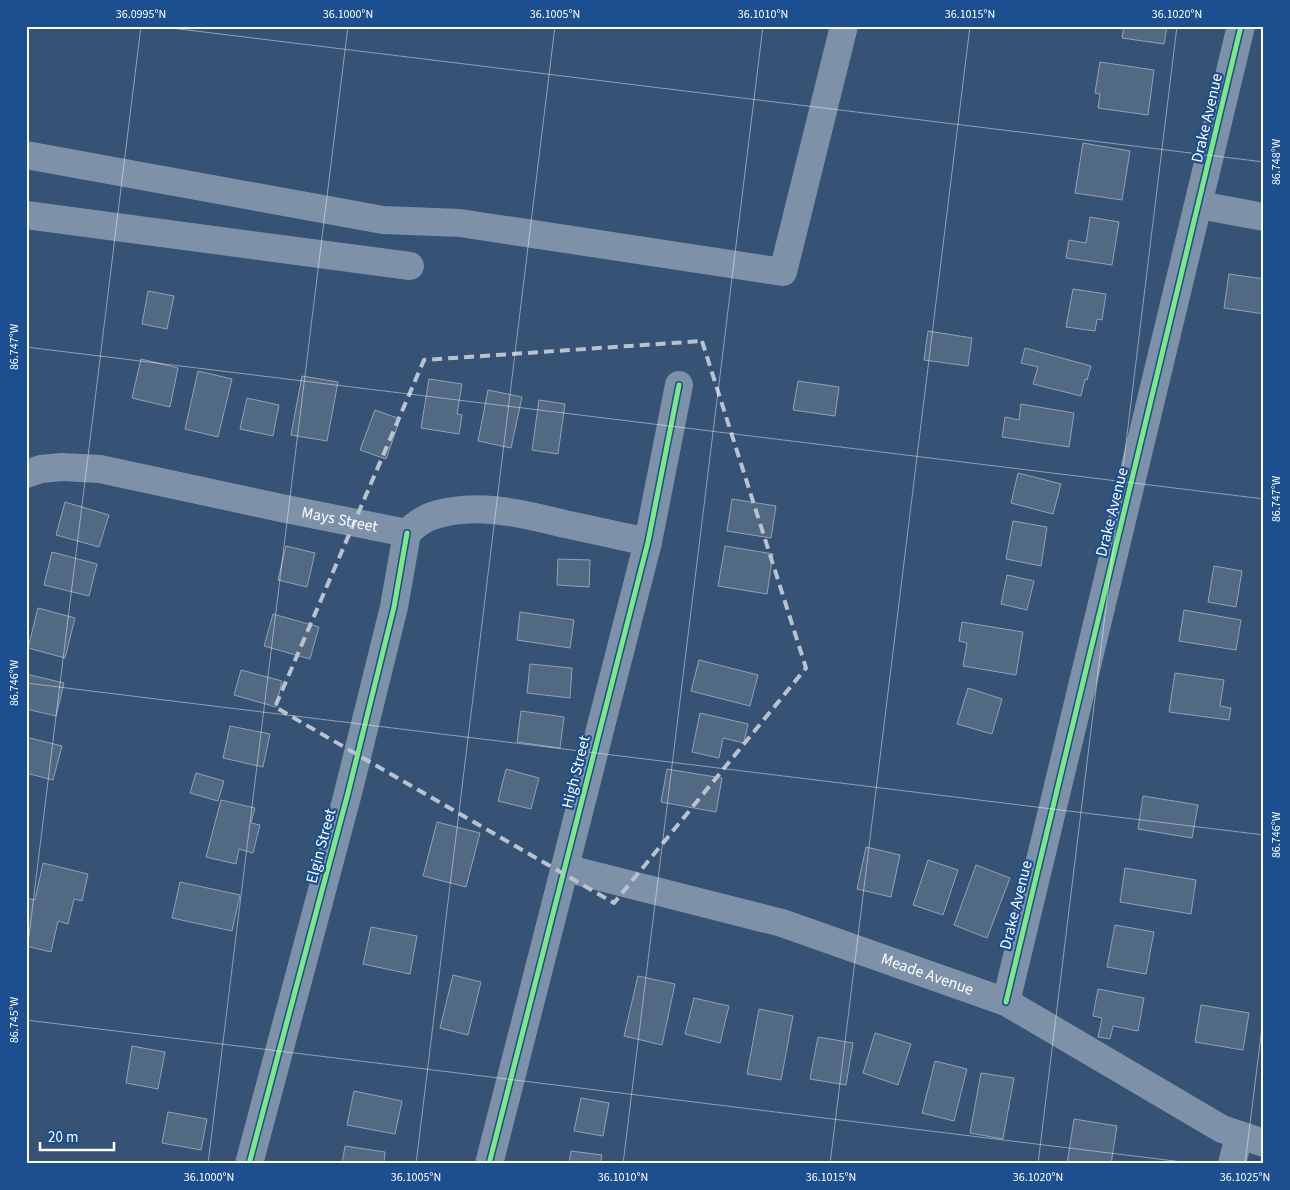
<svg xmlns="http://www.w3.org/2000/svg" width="1290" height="1190" viewBox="0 0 1290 1190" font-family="'Source Sans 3',sans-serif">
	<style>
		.building { fill: #526984; stroke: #92a2b6 }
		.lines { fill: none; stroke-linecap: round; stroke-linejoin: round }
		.minor { stroke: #7d92a8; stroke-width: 28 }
		.cycleway-casing { stroke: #1b4f8f; stroke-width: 8 }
		.cycleway { stroke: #7ce984; stroke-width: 5 }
		.marked { fill: none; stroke: #b9c2ce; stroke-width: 4; stroke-dasharray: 10 6; stroke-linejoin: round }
		.ticks { fill: none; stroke: #fff; stroke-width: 1; stroke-opacity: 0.45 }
		.labels { text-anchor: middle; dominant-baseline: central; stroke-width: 4.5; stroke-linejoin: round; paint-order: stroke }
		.street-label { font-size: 16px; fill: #fff; stroke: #1b4f8f }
		.neatline { fill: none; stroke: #fff; stroke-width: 2 }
		.ticks-label { font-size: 12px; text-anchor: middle; fill: #fff }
	</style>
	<rect width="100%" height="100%" fill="#365274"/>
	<path class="building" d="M 1124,26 L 1167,26 L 1164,44 L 1122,38 Z
		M 1100,62 L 1154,70 L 1148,115 L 1098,108 L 1100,94 L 1095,93 Z
		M 1083,143 L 1130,151 L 1122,200 L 1075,193 Z
		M 1090,217 L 1119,222 L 1112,265 L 1066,258 L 1069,240 L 1086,243 Z
		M 1229,274 L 1264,279 L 1264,314 L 1224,308 Z
		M 1073,289 L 1106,294 L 1102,320 L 1097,319 L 1095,331 L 1066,327 Z
		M 148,291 L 174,296 L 167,329 L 142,324 Z
		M 928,331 L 972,338 L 968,366 L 924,360 Z
		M 1025,348 L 1091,366 L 1087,380 L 1085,379 L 1081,396 L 1033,384 L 1038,367 L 1021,363 Z
		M 141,359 L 178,368 L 170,407 L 132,398 Z
		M 198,371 L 232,379 L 218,437 L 185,429 Z
		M 302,376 L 338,382 L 327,441 L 291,435 Z
		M 429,379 L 462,384 L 457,414 L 462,415 L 459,434 L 421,428 Z
		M 798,381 L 839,387 L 835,416 L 793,410 Z
		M 488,390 L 522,397 L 511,448 L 478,441 Z
		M 247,398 L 279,405 L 273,436 L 240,429 Z
		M 539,400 L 565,404 L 558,454 L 532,450 Z
		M 1021,404 L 1074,413 L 1069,447 L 1002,437 L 1005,417 L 1019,420 Z
		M 375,410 L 400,419 L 386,459 L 360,450 Z
		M 1018,473 L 1061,484 L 1053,514 L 1011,503 Z
		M 732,499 L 776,506 L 771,538 L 727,531 Z
		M 65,502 L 109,515 L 99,547 L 56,535 Z
		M 1013,521 L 1047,527 L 1041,566 L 1006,559 Z
		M 286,546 L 315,553 L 307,587 L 278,580 Z
		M 725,546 L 773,554 L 767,594 L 718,586 Z
		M 52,552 L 97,564 L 89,596 L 44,585 Z
		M 558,559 L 590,560 L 589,587 L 557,585 Z
		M 1214,566 L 1242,571 L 1236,607 L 1208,602 Z
		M 1007,575 L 1034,581 L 1027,610 L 1001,604 Z
		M 38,608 L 75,618 L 65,658 L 28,648 Z
		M 1184,610 L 1241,620 L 1236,650 L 1179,641 Z
		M 520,612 L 574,620 L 570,648 L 517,640 Z
		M 273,614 L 319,627 L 310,659 L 264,646 Z
		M 962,622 L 1023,632 L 1016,675 L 963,666 L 967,643 L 959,641 Z
		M 699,660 L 758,675 L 750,706 L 691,691 Z
		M 530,664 L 572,668 L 570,698 L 527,693 Z
		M 241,670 L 282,681 L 276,707 L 234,695 Z
		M 1175,673 L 1224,680 L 1220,706 L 1231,708 L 1229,720 L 1169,712 Z
		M 26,674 L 64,683 L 56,716 L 26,709 Z
		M 968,688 L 1002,699 L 992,734 L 957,724 Z
		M 521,711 L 564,717 L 560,748 L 517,742 Z
		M 700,713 L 748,724 L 744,743 L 723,738 L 719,758 L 692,752 Z
		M 230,726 L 270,734 L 263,767 L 223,758 Z
		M 26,737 L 62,746 L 53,780 L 26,773 Z
		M 506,769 L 539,778 L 531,809 L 498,801 Z
		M 667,769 L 722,778 L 716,812 L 661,802 Z
		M 196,773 L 224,781 L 218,801 L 190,793 Z
		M 1143,796 L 1198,805 L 1192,838 L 1138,829 Z
		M 221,800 L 255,808 L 251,823 L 260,825 L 253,853 L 239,849 L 236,864 L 206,857 Z
		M 437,822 L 480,833 L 466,887 L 423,876 Z
		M 866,847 L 900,855 L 891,897 L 857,889 Z
		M 928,860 L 958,870 L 943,915 L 913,905 Z
		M 43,863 L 88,874 L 82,901 L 74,899 L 68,924 L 58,921 L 51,952 L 26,946 L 26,898 L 35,900 Z
		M 976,865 L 1010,878 L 987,938 L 954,925 Z
		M 1125,868 L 1196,880 L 1191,914 L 1120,902 Z
		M 180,882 L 240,895 L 232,931 L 172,918 Z
		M 1115,925 L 1154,932 L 1146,974 L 1107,967 Z
		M 371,927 L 417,936 L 410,974 L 363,964 Z
		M 453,975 L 481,982 L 468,1035 L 440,1028 Z
		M 638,976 L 675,984 L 662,1045 L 624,1036 Z
		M 1098,989 L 1144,998 L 1138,1031 L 1113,1026 L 1110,1039 L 1098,1037 L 1102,1018 L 1093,1016 Z
		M 694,998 L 729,1006 L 720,1043 L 685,1034 Z
		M 1201,1005 L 1249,1013 L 1243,1050 L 1195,1042 Z
		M 759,1009 L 793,1016 L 781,1080 L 747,1074 Z
		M 875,1033 L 911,1044 L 898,1085 L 863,1073 Z
		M 818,1037 L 853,1043 L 846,1085 L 810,1079 Z
		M 132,1046 L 165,1052 L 158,1089 L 126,1083 Z
		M 935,1061 L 967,1069 L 954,1121 L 922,1113 Z
		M 981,1073 L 1014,1078 L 1003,1139 L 970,1133 Z
		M 354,1091 L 402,1101 L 395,1134 L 347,1125 Z
		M 581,1098 L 609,1103 L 603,1136 L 574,1131 Z
		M 168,1112 L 207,1119 L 201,1150 L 162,1143 Z
		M 1074,1119 L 1117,1126 L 1111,1164 L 1067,1164 Z
		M 345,1146 L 385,1152 L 384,1164 L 342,1164 Z
		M 571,1151 L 602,1155 L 600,1164 L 569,1164 Z"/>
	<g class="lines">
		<g class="minor">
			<path d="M 26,155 L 383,220 L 460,223 L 783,272 L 844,26"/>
			<path d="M 1199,205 L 1264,217"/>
			<path d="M 26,215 L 410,266"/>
			<path id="s1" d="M 26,474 L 41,469 L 62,467 L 100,469 L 281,508 L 407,533"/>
			<path d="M 407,533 C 414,526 422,519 432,516 C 475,501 523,514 565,524 C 593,530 621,536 648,542"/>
			<path id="s2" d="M 565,868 L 782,923 L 1006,1002 L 1222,1129 L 1264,1143"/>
			<path d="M 1006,1002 L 1241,26"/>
			<path d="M 249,1164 L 348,793 L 394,607 L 407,533"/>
			<path d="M 489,1164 L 648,542 L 679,385"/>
			<path d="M 1232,1164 L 1239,1135"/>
		</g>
		<defs>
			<path id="cycleway" d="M 1006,1002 L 1241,26
				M 249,1164 L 348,793 L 394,607 L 407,533
				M 489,1164 L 648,542 L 679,385"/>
		</defs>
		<use href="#cycleway" class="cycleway-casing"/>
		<use href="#cycleway" class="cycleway"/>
	</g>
	<path class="marked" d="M 702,341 L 806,668 L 614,903 L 275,707 L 424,360 Z"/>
	<path class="ticks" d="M 155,26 L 1264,162M 26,347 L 1264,499M 26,683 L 1264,835M 26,960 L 141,26M 26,1020 L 1199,1164M 208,1164 L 348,26M 416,1164 L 555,26M 623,1164 L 763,26M 830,1164 L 970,26M 1038,1164 L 1177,26M 1245,1164 L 1264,1011"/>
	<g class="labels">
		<g class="street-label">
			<text transform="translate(1207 118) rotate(-77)">Drake Avenue</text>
			<text transform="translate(1112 512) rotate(-76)">Drake Avenue</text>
			<text stroke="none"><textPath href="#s1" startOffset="320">Mays Street</textPath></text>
			<text transform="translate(576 772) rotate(-76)">High Street</text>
			<text transform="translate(321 846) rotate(-75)">Elgin Street</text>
			<text transform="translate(1016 905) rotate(-76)">Drake Avenue</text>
			<text stroke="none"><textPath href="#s2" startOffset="378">Meade Avenue</textPath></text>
		</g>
	</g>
	<rect width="1290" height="1190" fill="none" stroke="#1b4f8f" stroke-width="55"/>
	<path d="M40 1142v8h74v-8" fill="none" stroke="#ffffff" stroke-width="2.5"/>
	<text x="48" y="1142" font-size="15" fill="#ffffff" stroke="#1b4f8f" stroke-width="4" paint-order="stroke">20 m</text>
	<rect x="28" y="28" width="1234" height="1134" class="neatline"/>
	<g class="ticks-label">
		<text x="141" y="18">36.0995°N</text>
		<text x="348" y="18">36.1000°N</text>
		<text x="555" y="18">36.1005°N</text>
		<text x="763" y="18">36.1010°N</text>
		<text x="970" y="18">36.1015°N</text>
		<text x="1177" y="18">36.1020°N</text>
		<text transform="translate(1276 162) rotate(-90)" y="4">86.748°W</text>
		<text transform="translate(14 347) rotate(-90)" y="4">86.747°W</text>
		<text transform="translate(1276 499) rotate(-90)" y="4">86.747°W</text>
		<text transform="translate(14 683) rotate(-90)" y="4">86.746°W</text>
		<text transform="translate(1276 835) rotate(-90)" y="4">86.746°W</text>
		<text transform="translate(14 1020) rotate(-90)" y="4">86.745°W</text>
		<text x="209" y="1181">36.1000°N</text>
		<text x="416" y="1181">36.1005°N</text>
		<text x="623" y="1181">36.1010°N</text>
		<text x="831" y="1181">36.1015°N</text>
		<text x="1038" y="1181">36.1020°N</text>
		<text x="1245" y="1181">36.1025°N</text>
	</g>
</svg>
